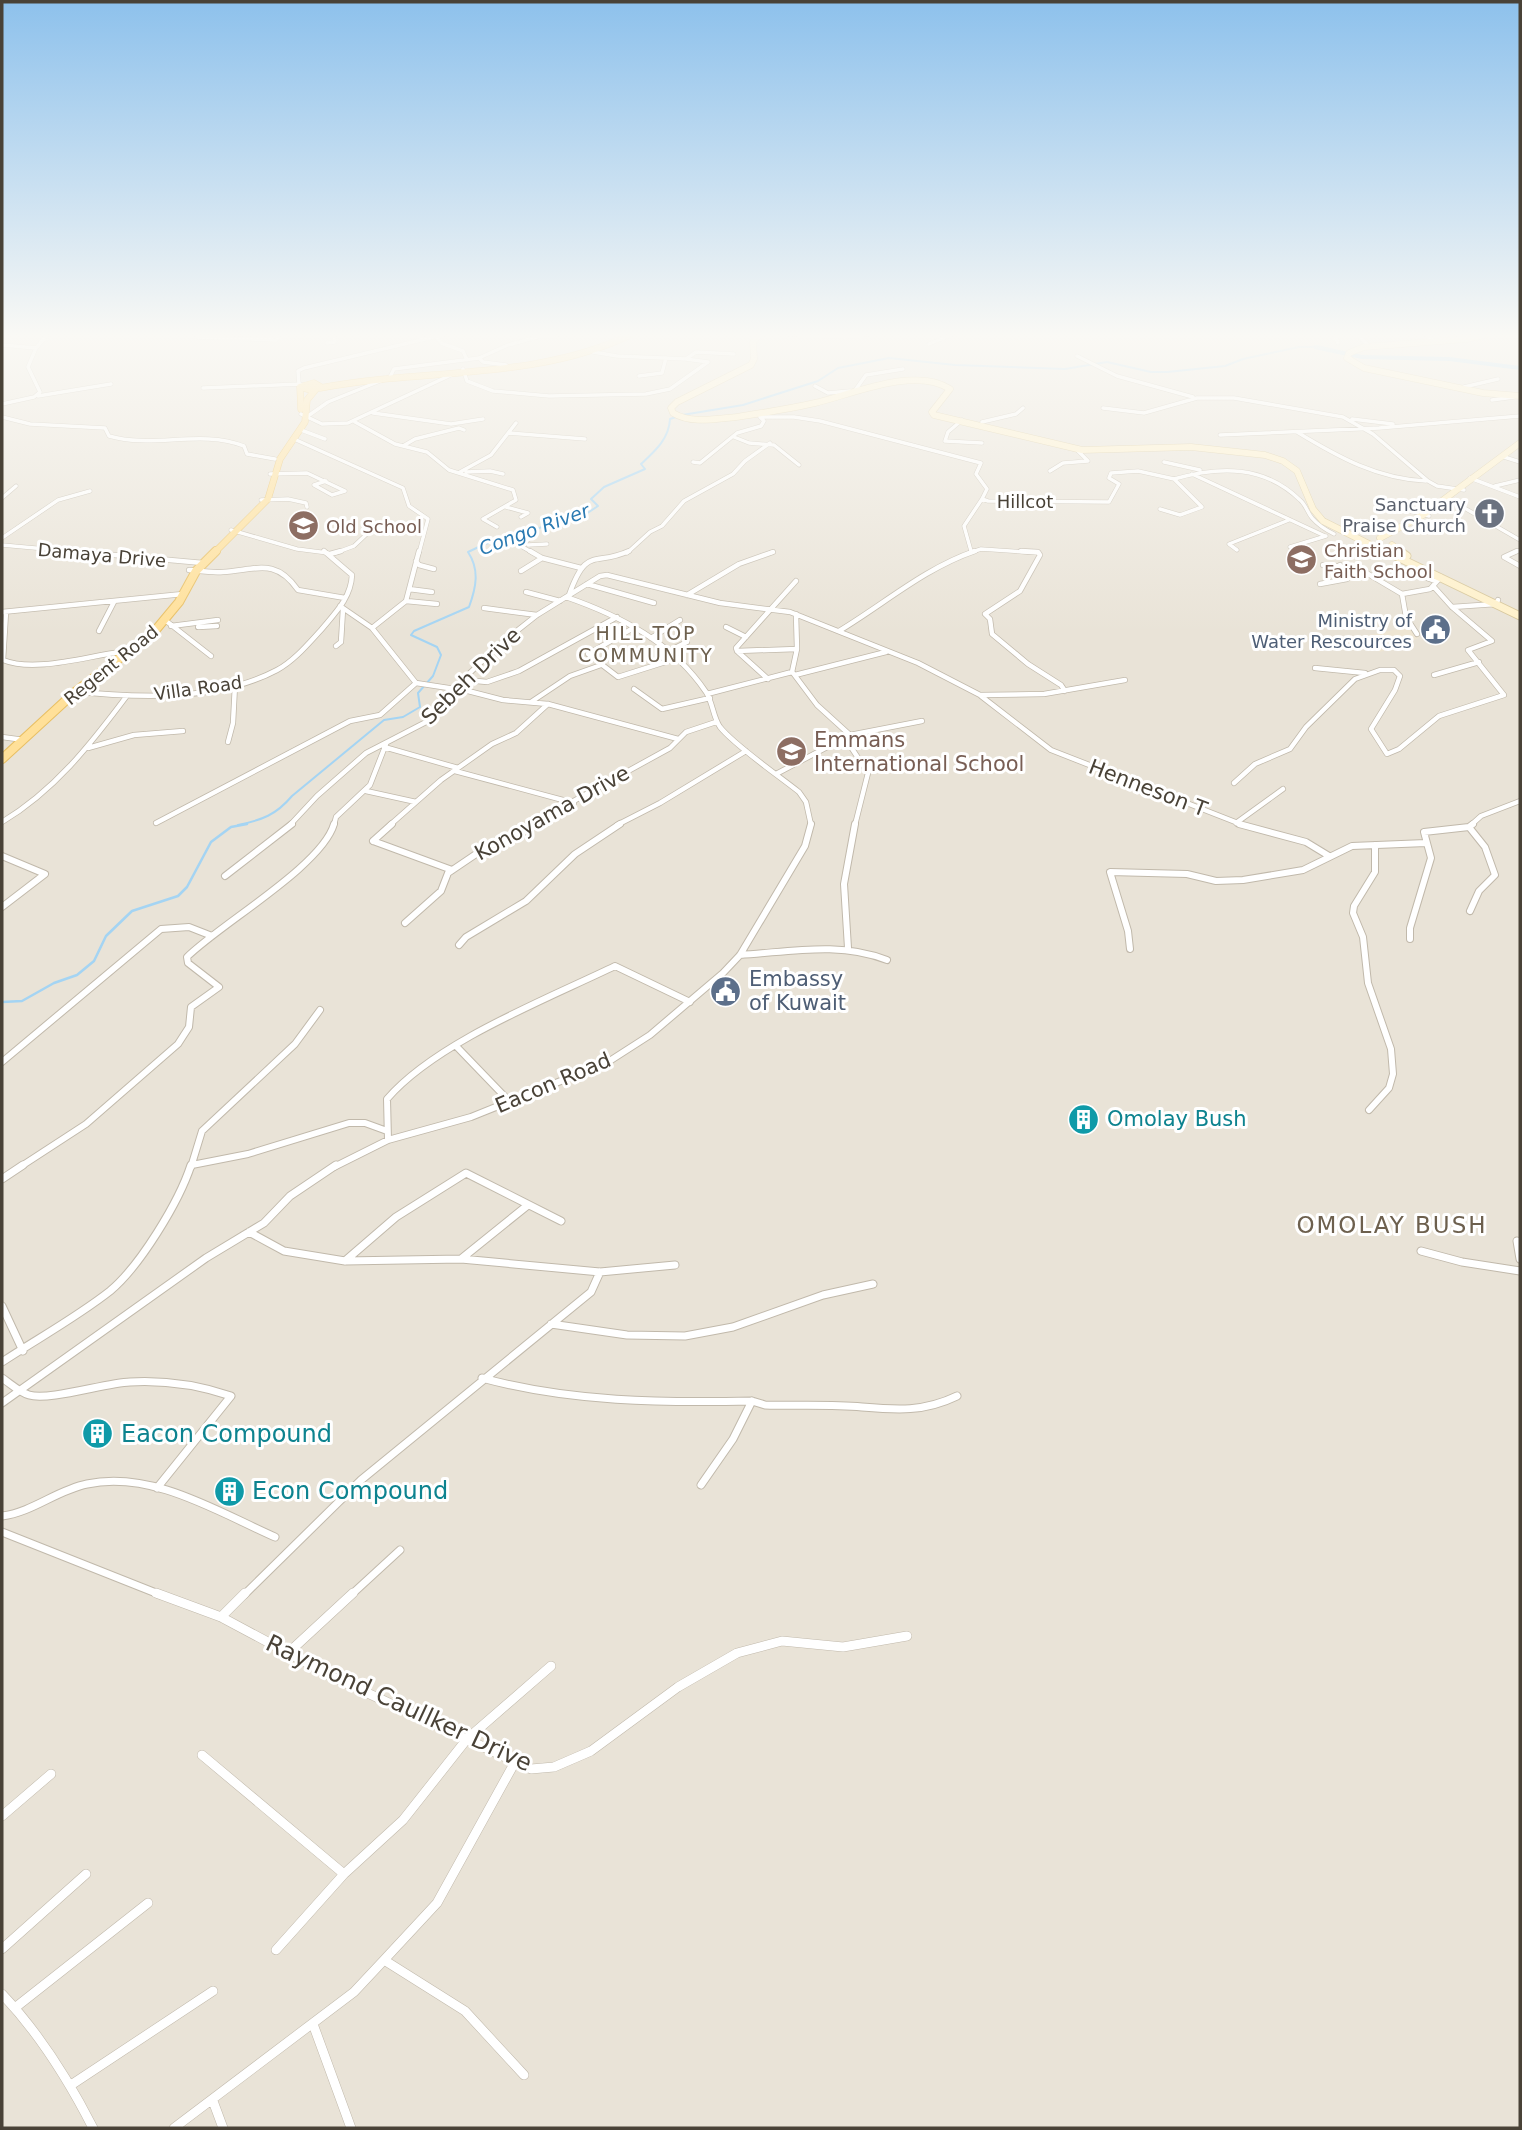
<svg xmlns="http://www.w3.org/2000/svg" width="1522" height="2130" viewBox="0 0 1522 2130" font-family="'DejaVu Sans',sans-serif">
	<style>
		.residential { fill: #e9e3d7 }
		.education { fill: #efe6d3 }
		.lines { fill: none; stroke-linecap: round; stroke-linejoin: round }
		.stream-far1 { stroke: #a4d4f3; stroke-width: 2 }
		.stream { stroke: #a4d4f3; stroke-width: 2.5 }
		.river { fill: #a4d4f3; fill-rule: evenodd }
		.street-far4-casing { stroke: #c1b9ab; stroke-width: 4.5 }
		.street-far3-casing { stroke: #c1b9ab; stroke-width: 6 }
		.street-far2-casing { stroke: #c1b9ab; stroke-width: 8 }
		.street-far1-casing { stroke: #c1b9ab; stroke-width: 9 }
		.street-casing { stroke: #c1b9ab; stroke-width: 10 }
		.secondary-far1-casing { stroke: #d6c598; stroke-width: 7 }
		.secondary-casing { stroke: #d6c598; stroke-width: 9 }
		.primary-far1-casing { stroke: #e8bf64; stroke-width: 7 }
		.primary-casing { stroke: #e8bf64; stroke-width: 10 }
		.street-far4 { stroke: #fff; stroke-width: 3.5 }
		.street-far3 { stroke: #fff; stroke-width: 4.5 }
		.street-far2 { stroke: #fff; stroke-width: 6 }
		.street-far1 { stroke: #fff; stroke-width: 7 }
		.street { stroke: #fff; stroke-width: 9 }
		.secondary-far1 { stroke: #fff1ca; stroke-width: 6 }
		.secondary { stroke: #fff1ca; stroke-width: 7 }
		.primary-far1 { stroke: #ffe099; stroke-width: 6 }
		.primary { stroke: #ffe099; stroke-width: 8 }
		.labels { text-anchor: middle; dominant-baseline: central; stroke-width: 6; stroke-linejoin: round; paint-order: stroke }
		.far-street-label { font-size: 18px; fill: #494237; stroke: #fff }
		.far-worship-label { font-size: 18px; fill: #5b616d; stroke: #fff; text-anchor: end }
		.far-education-label { font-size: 18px; fill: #785e54; stroke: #fff; text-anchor: start }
		.far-service-label { font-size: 18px; fill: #4e5e75; stroke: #fff; text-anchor: end }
		.far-water-label { font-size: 19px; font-style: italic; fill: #2a7ab2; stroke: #fff }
		.far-neighbourhood-label { font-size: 19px; letter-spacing: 2px; fill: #6d604e; stroke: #fff }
		.street-label { font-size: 21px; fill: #494237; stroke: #fff }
		.education-label { font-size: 21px; fill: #785e54; stroke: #fff; text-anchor: start }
		.service-label { font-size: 21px; fill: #4e5e75; stroke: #fff; text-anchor: start }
		.culture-label { font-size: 21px; fill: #0d838f; stroke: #fff; text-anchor: start }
		.neighbourhood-label { font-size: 23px; letter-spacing: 2px; fill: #6d604e; stroke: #fff }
		.near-culture-label { font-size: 24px; fill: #0d838f; stroke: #fff; text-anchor: start }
		.near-street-label { font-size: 24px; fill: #494237; stroke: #fff }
	</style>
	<rect width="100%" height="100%" fill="#f5f1e9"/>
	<path class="residential" d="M 2,334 L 1520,334 L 1520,2128 L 2,2128 Z"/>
	<path class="education" d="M 1403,628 L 1410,628 L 1419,638 L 1380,652 L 1365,636 Z"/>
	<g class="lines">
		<path class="stream-far1" d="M 682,415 L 743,405 L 818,381 L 838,368 L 889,358 L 955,365 L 1065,369 L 1107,362 L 1151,372 L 1167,372 L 1225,366 L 1243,359 L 1299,347 L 1317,347
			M 238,825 C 262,820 276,815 292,796 L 384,720 L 403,717 L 420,707 L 418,693 L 433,676 L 441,655 L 437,647 L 411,635 L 414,631 L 469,607 C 476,588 480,570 468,552 L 485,544 L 586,514 L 598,506 L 591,499 L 604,487 L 645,469 L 641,464 C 655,451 669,439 670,419 L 676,417"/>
		<path class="stream" d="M 2,1002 L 22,1001 L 54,983 L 77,975 L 94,961 L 106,936 L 132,911 L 178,896 L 187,887 L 211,842 L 231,827 L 247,824"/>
		<path class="river" d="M 1317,345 L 1362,355 L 1449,357 L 1520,366 L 1520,370 L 1449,361 L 1362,359 L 1314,349 L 1314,345 Z"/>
		<defs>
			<path id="street-far4" d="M 788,334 L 844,337 L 869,334
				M 1334,334 L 1338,343
				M 1356,334 L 1370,347
				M 1424,334 L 1434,341
				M 196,337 L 276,340 L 280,334
				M 436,337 L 441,343 L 463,351 L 467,360
				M 544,337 L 560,334
				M 327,343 L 335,342 L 334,334
				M 929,344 L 953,334
				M 2,345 L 36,348 L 28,367 L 40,392 L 34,397 L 2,404
				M 36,348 L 48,334
				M 593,352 L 617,356 L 686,359 L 696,352 L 734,354
				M 1077,356 L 1117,376 L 1193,397
				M 479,358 L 483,362 L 506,365
				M 463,369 L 467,381 L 493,391 L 549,396 L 646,394 L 670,389 L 708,362 L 686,359
				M 639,376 L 662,373 L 666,358
				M 302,385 L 299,384 L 298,371 L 304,368 L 446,334
				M 815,386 L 828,393 L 850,391
				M 1464,387 L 1498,379
				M 203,388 L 300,384
				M 856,389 L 866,375 L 903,369
				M 38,396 L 111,384
				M 1492,400 L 1514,397
				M 1103,408 L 1144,413 L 1197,398 L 1234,398 L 1343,417 L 1373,434 L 1428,481 L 1437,486 L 1464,490
				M 373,413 L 451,424 L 483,419
				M 301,414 L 322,424 L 348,423 L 453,374
				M 308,416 L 328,402 L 390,377 L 394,369 L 479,358 L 508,345 L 548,334
				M 2,417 L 30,424 L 105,428 L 109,436 C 154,449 200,429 244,446 L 247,454 L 275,459
				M 762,417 L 794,417 L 820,421 L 981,463 L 976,474 L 987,489 L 982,499 L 988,501 L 1109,502 L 1119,484 L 1109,478 L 1111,473 L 1138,471 L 1174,479
				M 1352,419 L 1393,424
				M 962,420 L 948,432 L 945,441 L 982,443
				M 355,422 L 395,444 L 427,452 L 449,470 L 513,490 L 516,500 L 483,519 L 497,527
				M 982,422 L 1016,414 L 1023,408
				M 301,430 L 325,439
				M 1297,432 C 1338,457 1378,479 1426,481
				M 509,433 L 585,439
				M 1220,435 L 1379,428 L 1520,416
				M 734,437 L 749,443 L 774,445 L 799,465
				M 294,439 L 403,488 L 409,506 L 428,519 L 419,553
				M 403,446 L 415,439 L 459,428 L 464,430
				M 1501,456 L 1520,462
				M 693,462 L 700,463 L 737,433 L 761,426 L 764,421 L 760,417
				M 1164,462 L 1200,470
				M 1050,471 L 1063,463 L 1088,461 L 1076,449
				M 460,472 L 491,455 L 516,423
				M 466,472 L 490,471 L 503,474
				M 270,474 L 307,473 L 345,491
				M 1192,474 L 1325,536
				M 1470,478 L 1520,497
				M 1174,479 C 1220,466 1264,465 1300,500 C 1306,505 1307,512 1312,518 C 1318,525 1326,530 1334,534
				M 326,481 L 314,485 L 332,495 L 345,491
				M 1495,486 L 1520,480
				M 2,498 L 16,486
				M 1447,498 L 1520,540
				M 261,500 L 288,499 L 306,503 L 307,507
				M 1389,505 L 1429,516
				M 506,507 L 528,513 L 521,517
				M 1160,509 L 1180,515 L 1202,507 L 1174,479
				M 231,530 L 297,549 L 328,553
				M 2,538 L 58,500 L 90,491
				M 514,539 L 526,539
				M 2,545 L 90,553
				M 528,545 L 547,544
				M 1290,547 L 1326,536
				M 1237,550 L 1229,544 L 1289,520
				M 971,551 L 964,526 L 982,499
				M 335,553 L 354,546 L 372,529 L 380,528
				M 533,553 L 519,545 L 533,537
				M 627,553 L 650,532 L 662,526 L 684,501 L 733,474 L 745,461 L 770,443
				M 770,553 L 773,552
				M 969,553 L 981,549 L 1039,553
				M 1513,553 L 1520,550"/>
			<path id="street-far3" d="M 70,551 L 203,563
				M 530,551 L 542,558 L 581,568
				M 1021,551 L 1038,552 L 1040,555 L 1020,591 L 985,614 L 990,619 L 992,634 L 1028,664 L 1061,685 L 1065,691
				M 1517,551 L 1504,557 L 1520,566
				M 330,554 L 341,551
				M 416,561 L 419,565 L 434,569
				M 1323,565 L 1358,568 L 1402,594
				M 1400,568 L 1435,581
				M 189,570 C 200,571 212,573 223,572 C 256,570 275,557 298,590 L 345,598
				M 521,571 L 542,558
				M 587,584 L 654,603
				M 1320,584 L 1347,579 L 1340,565
				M 409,589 L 432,592
				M 526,592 L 560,601
				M 569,595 C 587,545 594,567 629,551
				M 687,595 L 739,564 L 773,552
				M 566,597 C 621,616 673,643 706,692 C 713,703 713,717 720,727 C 734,745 779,776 799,792 L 806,802 L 811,825
				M 406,601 L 437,604
				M 340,606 L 372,628 L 416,683 L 468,691 L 503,700 L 548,704 L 678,739
				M 1452,607 L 1496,604 L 1498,600
				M 484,608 L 537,615
				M 2,612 L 183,594
				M 6,612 L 3,660 C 35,673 87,656 121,652 L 127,654
				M 165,620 L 211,656
				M 171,626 L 218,620
				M 198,627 L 217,626
				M 635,627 L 588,654 L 618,677 L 678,658
				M 726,627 L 746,637
				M 372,628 L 406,601 L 419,551
				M 99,631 L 114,602
				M 839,631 C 884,604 925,568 975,551
				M 1417,634 L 1406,617 L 1402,594 L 1430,589 L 1441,577
				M 651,638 L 680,620
				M 336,646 L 341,642 L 343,609
				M 669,651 L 687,642
				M 737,651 L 736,648 L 796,581
				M 737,651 L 797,649
				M 737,651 L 768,679
				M 1315,668 L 1365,673
				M 793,673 L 817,705 L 850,735
				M 795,675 L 886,652
				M 1434,675 L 1479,662
				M 466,680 L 487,682 L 519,671 L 617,617
				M 634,689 L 662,709 L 710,698
				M 70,691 C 135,698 217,702 277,670 C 294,661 308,644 321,630 C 335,613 351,598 352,575 L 324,551
				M 707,694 L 792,672 L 797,649 L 796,614
				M 981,696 L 1051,750 L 1243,825
				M 531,702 L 570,676 L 601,665
				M 2,737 L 24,740
				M 845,738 L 868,773 L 855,825
				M 228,742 L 233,723 L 235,685
				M 384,747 L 458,768
				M 88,748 L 134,735 L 183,731
				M 455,771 L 574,803
				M 776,774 L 850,735 L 922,721
				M 1234,783 L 1255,764 L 1290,749 L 1306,727 L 1355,679 L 1380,670 L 1394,670 L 1400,676 L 1395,690 L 1371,729 L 1387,754 L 1399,749 L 1439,716 L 1504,695 L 1468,650 L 1492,641 L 1452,607 L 1434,587
				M 366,791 L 416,802
				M 2,822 C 54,791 90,745 126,697
				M 156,823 L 350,721 L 380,715 L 416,683
				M 1236,823 L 1283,789
				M 290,825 L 317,796 L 366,753 L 428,721 L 445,703 L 451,691 L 499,645 L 537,615 L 600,576 L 607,575 L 720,603 L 790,612 L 918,663 L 980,695 L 1044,694 L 1125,680
				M 334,825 L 336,817 L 370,785 L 386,744
				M 390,825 L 441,780 L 492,744 L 516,733 L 548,704
				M 530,825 L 670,748 L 686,732 L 716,722
				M 617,825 L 660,803 L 746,751
				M 1471,825 L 1481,816 L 1520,801"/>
			<path id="street-far2" d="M 1239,824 L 1306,842 L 1329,856
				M 1469,827 L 1485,847 L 1495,875 L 1479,891 L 1470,911
				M 373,841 L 392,824
				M 373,841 L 452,870
				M 2,856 L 45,874 L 2,907
				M 225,876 L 292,824
				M 405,923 L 441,891 L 448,873 L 482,850 L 533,824
				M 1410,939 L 1410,928 L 1431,858 L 1424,832 L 1469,827 L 1473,824
				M 459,945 L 466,937 L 526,901 L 575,854 L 620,824
				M 848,948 L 844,884 L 855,824
				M 1130,949 L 1128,931 L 1110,872 L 1187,874 L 1216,881 L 1243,880 L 1303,870 L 1352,846 L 1426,843
				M 740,955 C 790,952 839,941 887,960
				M 457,1047 L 510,1102
				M 2,1062 L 161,929 L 189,927 L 212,936
				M 1369,1110 L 1389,1088 L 1393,1074 L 1391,1049 L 1368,983 L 1363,937 L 1353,913 L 1354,906 L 1375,872 L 1375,845
				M 388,1140 L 387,1099 C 436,1042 547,999 615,966 L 690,1002
				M 192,1165 L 248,1154 L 349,1123 L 365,1123 L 387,1131
				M 20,1167 L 86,1124 L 178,1044 L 189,1027 L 191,1007 L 219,987 L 188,963 L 187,957 C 220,924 322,866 334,824
				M 191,1167 L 202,1131 L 295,1044 L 320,1010
				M 334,1167 L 388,1140 L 471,1117 L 608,1062 L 650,1035 L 723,973 L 740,955 L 805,846 L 811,824"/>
			<path id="street-far1" d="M 2,1179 L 23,1165
				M 249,1232 L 284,1251 L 345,1261 L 461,1259 L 600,1272 L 675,1265
				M 1517,1241 L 1520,1259
				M 1421,1251 L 1462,1262 L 1520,1271
				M 461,1259 L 528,1205
				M 345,1261 L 396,1217 L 466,1173 L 561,1221
				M 2,1306 L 23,1351
				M 551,1324 L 627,1335 L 685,1336 L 733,1327 L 823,1295 L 873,1284
				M 2,1362 C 37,1339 77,1317 110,1291 C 140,1266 179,1202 191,1165
				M 2,1378 C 11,1384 19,1392 29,1395 C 49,1401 105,1383 130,1382 C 165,1380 198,1385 231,1396 L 157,1488
				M 482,1378 C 570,1402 662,1403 752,1401 L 765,1405 C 797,1406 830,1404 862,1407 C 897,1410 924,1412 957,1396
				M 2,1403 L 206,1258 L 264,1223 L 290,1196 L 336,1165
				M 701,1485 L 733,1439 L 752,1401
				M 2,1516 C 33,1512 57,1490 87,1484 C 152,1470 218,1512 275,1537
				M 2,1532 L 161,1595
				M 244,1595 L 361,1480 L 591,1292 L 600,1272
				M 351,1595 L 400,1550"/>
			<path id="street" d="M 156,1593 L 221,1617 L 333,1677 L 531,1769 L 554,1767 L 591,1751 L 678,1687 L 737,1653 L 782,1641 L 843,1647 L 907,1636
				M 221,1617 L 245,1593
				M 287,1654 L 353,1593
				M 202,1755 L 344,1874
				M 2,1816 L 51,1774
				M 2,1949 L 86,1874
				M 276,1950 L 344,1874 L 403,1820 L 467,1739 L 551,1666
				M 384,1960 L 437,1903 L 515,1762
				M 2,1994 C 40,2034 68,2079 93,2128
				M 16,2007 L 148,1903
				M 313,2024 L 351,2128
				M 71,2085 L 213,1991
				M 213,2101 L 223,2128
				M 174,2128 L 354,1992 L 384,1960 L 465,2011 L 524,2075"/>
			<path id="secondary-far1" d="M 760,334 L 753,342 L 754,359 L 751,365 L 677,402 L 671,408 L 673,413 C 691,424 715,419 736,417 C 762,413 789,409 815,403 C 853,394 915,366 950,389 L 932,412 L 934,415 L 1082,450 L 1191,447 L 1265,455 L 1283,461 L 1297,471 L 1313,509 L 1323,521 L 1371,545
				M 1488,334 L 1467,339 L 1364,347 L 1349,353 L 1347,358 L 1364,368 L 1483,393 L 1520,396
				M 1380,538 L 1423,515 L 1520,443
				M 1392,545 L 1403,553
				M 1379,548 L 1389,553"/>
			<path id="secondary" d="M 1385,551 L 1520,616
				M 1400,551 L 1407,556"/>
			<path id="primary-far1" d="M 314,383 L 321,387 L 310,390 L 300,387 Z
				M 300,387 L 301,409
				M 320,388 C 423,368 536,381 632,334
				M 214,553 L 268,499 L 280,459 L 305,422 L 307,400 L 316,389"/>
			<path id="primary" d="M 2,759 L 75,692 L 154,632 L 179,602 L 196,571 L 216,551"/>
		</defs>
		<use href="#street-far4" class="street-far4-casing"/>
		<use href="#street-far3" class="street-far3-casing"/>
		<use href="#street-far2" class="street-far2-casing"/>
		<use href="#street-far1" class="street-far1-casing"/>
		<use href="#street" class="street-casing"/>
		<use href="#secondary-far1" class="secondary-far1-casing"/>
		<use href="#secondary" class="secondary-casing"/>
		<use href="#primary-far1" class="primary-far1-casing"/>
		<use href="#primary" class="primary-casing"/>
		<use href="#street-far4" class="street-far4"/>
		<use href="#street-far3" class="street-far3"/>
		<use href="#street-far2" class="street-far2"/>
		<use href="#street-far1" class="street-far1"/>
		<use href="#street" class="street"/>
		<use href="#secondary-far1" class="secondary-far1"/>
		<use href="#secondary" class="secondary"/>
		<use href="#primary-far1" class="primary-far1"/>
		<use href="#primary" class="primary"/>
	</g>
	<linearGradient id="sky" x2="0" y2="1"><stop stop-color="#8dc1ec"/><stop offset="0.53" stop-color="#faf9f5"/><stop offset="1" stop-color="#faf9f5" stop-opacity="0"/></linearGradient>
	<rect width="1522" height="633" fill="url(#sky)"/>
	<defs>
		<symbol id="church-disc" viewBox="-11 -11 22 22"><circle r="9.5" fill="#6b7280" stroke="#fff"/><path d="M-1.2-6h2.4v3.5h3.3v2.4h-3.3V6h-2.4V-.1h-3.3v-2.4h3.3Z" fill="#fff"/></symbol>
		<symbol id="school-disc" viewBox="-11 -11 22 22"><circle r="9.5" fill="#8d6e63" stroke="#fff"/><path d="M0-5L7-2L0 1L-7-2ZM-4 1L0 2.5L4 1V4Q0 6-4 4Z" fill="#fff"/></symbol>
		<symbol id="civic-disc" viewBox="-11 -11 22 22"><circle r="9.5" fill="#5c6f8a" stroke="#fff"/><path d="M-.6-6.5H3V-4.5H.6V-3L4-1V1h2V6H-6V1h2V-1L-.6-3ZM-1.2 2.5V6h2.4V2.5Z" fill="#fff"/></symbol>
		<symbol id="building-disc" viewBox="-11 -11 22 22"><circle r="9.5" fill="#0f9aa8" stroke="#fff"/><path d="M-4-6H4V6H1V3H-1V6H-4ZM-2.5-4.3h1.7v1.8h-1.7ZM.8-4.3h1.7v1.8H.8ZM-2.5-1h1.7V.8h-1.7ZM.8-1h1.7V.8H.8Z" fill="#fff"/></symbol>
	</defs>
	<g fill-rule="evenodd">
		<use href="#church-disc" x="1472" y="496" width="35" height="35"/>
		<use href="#school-disc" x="286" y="508" width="35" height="35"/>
		<use href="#school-disc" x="1284" y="542" width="35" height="35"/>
		<use href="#civic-disc" x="1418" y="612" width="35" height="35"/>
		<use href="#school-disc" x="774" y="734" width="35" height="35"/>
		<use href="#civic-disc" x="708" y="974" width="35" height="35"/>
		<use href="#building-disc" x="1066" y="1102" width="35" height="35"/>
		<use href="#building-disc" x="80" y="1416" width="35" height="35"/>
		<use href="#building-disc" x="212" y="1474" width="35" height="35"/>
	</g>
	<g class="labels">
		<g class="far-street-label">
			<text x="1025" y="501">Hillcot</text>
			<text transform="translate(102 555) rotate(5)">Damaya Drive</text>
			<text transform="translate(111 665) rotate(-39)">Regent Road</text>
			<text transform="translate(198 688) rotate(-8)">Villa Road</text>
		</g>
		<g class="far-worship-label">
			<text x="1466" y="504">Sanctuary<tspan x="1466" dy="21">Praise Church</tspan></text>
		</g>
		<g class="far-education-label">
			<text x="326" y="526">Old School</text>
			<text x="1324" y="550">Christian<tspan x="1324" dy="21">Faith School</tspan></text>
		</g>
		<g class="far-service-label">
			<text x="1412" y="620">Ministry of<tspan x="1412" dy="21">Water Rescources</tspan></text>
		</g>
		<g class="far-water-label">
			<text transform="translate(534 529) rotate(-20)">Congo River</text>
		</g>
		<g class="far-neighbourhood-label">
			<text x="646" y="633">HILL TOP<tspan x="646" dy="22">COMMUNITY</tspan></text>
		</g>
		<g class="street-label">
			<text transform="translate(471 676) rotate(-44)">Sebeh Drive</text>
			<text transform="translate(1148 788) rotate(21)">Henneson T</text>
			<text transform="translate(552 813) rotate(-29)">Konoyama Drive</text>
			<text transform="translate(553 1083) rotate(-23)">Eacon Road</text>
		</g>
		<g class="education-label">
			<text x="814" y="740">Emmans<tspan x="814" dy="24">International School</tspan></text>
		</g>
		<g class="service-label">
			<text x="749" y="979">Embassy<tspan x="749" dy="24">of Kuwait</tspan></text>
		</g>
		<g class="culture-label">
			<text x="1107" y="1119">Omolay Bush</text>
		</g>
		<g class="neighbourhood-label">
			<text x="1392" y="1225">OMOLAY BUSH</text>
		</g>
		<g class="near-culture-label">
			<text x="121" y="1434">Eacon Compound</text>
			<text x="252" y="1491">Econ Compound</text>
		</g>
		<g class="near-street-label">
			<text transform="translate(399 1703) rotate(25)">Raymond Caullker Drive</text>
		</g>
	</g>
	<rect width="1522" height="2130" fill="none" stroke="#494237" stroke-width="7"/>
</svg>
